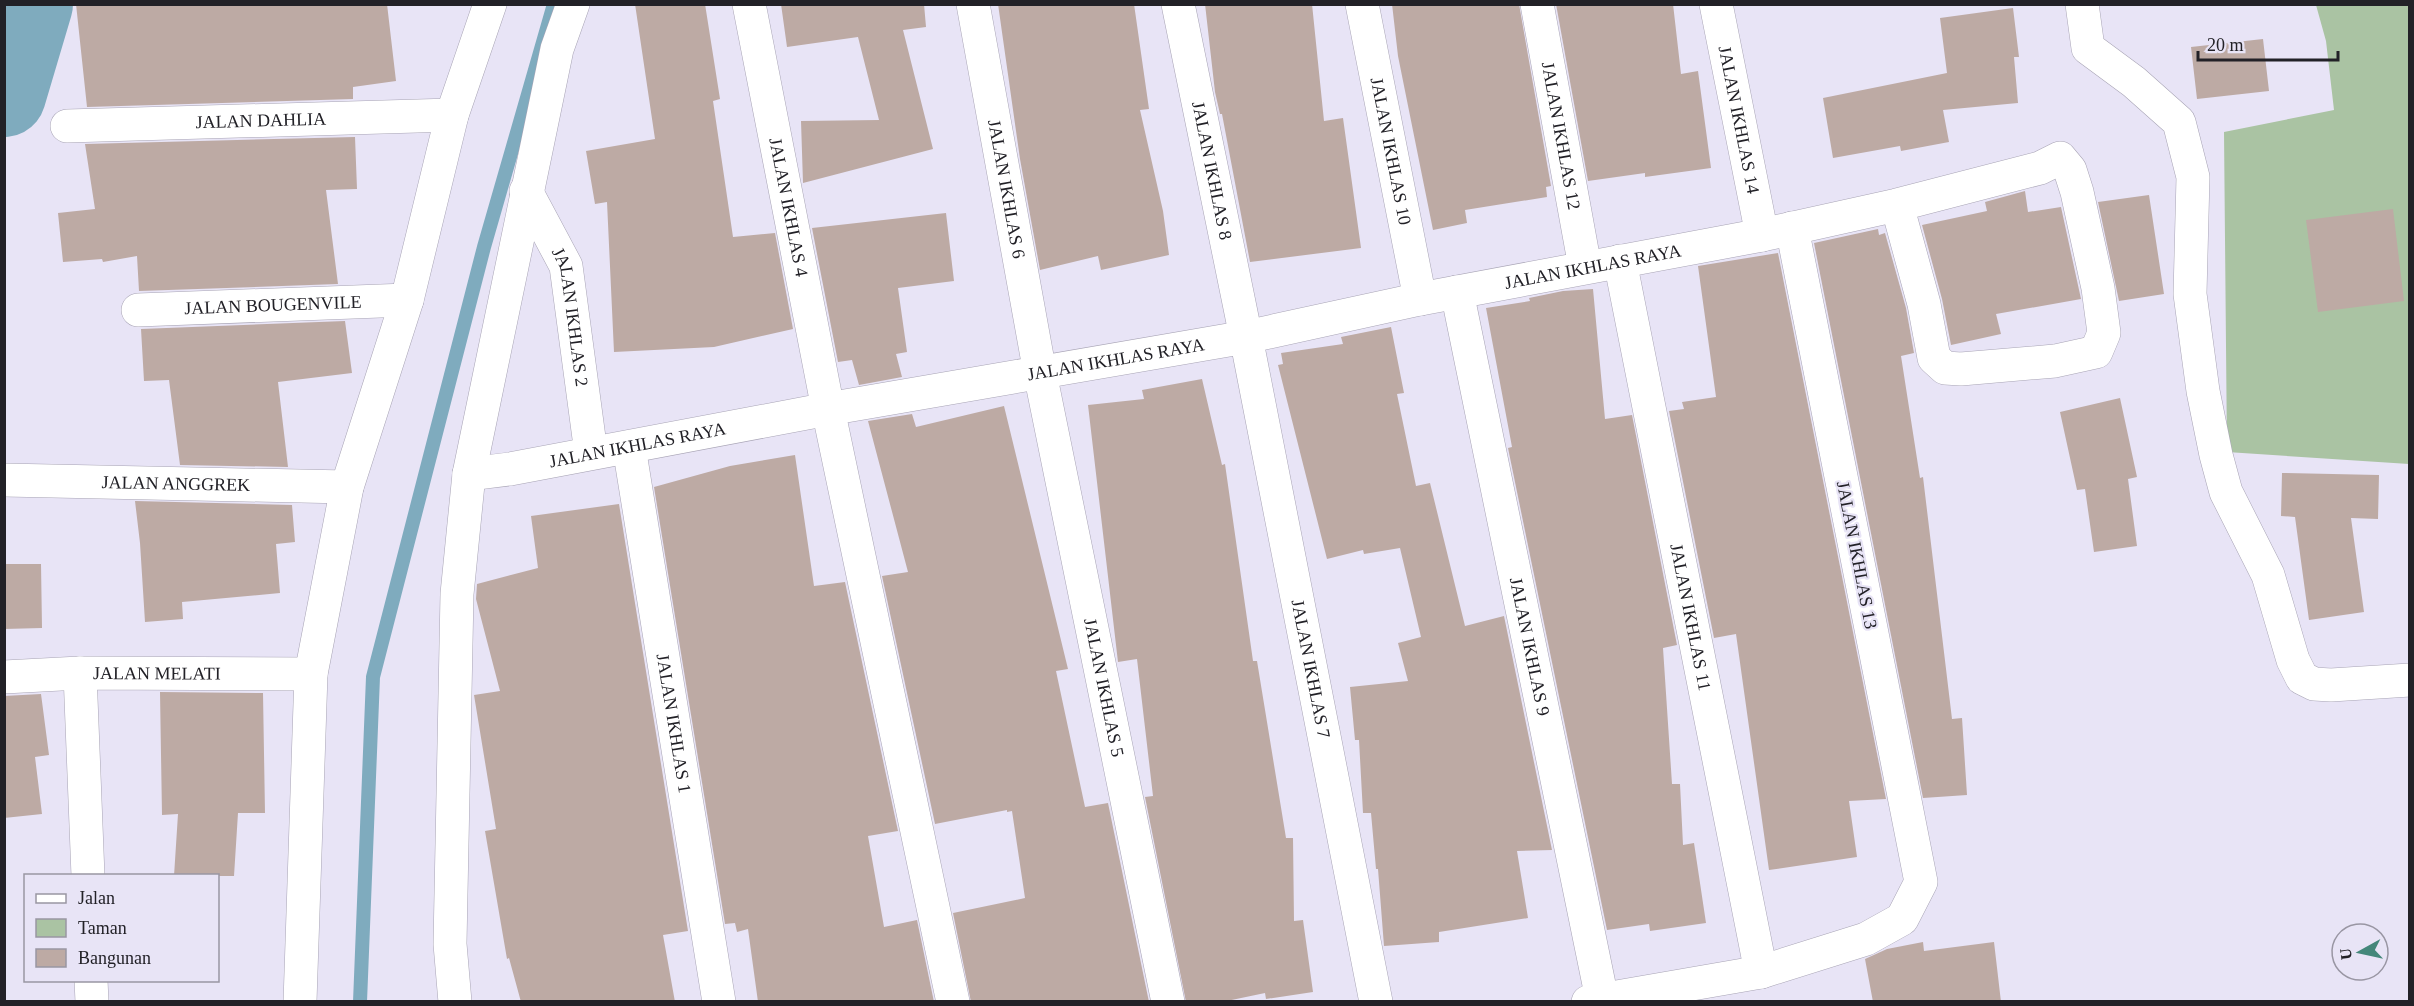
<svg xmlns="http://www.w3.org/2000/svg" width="2414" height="1006" viewBox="0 0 2414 1006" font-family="Georgia,serif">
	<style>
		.green { fill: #aac3a3 }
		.forest { fill: #a4bd9c }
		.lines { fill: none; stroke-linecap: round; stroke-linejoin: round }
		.stream { stroke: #7fabbe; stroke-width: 14 }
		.river { stroke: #7fabbe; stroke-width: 84 }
		.building { fill: #bdaaa4 }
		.street-casing { stroke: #a8a4b5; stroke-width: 34 }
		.street { stroke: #fff; stroke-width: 33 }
		.labels { text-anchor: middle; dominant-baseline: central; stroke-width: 4.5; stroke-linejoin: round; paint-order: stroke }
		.street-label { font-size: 18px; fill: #222127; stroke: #e8e4f6 }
	</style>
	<rect width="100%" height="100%" fill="#e8e4f6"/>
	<path class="green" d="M 2316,5 L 2409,5 L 2409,464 L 2227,452 L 2224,132 L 2334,110 L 2326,41 Z"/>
	<path class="forest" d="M 5,4 L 29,5 L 5,91 L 4,5 Z"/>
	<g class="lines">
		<path class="stream" d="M 360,1002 L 373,677 L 484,247 L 554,4"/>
		<path class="river" d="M 4,95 L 31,4"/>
	</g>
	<path class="building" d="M 76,4 L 387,4 L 396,81 L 353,87 L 353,99 L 87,107 Z
		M 635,4 L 705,4 L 720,99 L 713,101 L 733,237 L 775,233 L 793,329 L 714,347 L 614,352 L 607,202 L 595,204 L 586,151 L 655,139 Z
		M 781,4 L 924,4 L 926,27 L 903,30 L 933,149 L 803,183 L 801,121 L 879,120 L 858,37 L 787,47 Z
		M 998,4 L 1134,4 L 1149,109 L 1140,110 L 1163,211 L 1169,255 L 1101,270 L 1098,256 L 1040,270 L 1020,159 Z
		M 1205,4 L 1312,4 L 1324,121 L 1343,118 L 1361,248 L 1250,262 L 1222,114 L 1220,114 L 1215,92 Z
		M 1392,4 L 1519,4 L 1551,186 L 1546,187 L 1547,197 L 1465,210 L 1467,223 L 1433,230 L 1398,56 Z
		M 1556,4 L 1673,4 L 1681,74 L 1698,71 L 1711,168 L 1645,177 L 1645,173 L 1588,181 Z
		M 2013,8 L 2019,57 L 2014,57 L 2018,103 L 1943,110 L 1949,142 L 1901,151 L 1900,146 L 1833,158 L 1823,98 L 1947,73 L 1940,18 Z
		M 2263,39 L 2269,91 L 2197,99 L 2191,47 Z
		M 355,137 L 357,189 L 326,190 L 338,284 L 139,291 L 137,256 L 103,262 L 102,259 L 63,262 L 58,213 L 95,209 L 85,144 Z
		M 2025,191 L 2028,212 L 2061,207 L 2081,299 L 1996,314 L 2001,334 L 1951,345 L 1942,299 L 1922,225 L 1987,211 L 1985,202 Z
		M 2149,195 L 2164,294 L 2119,301 L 2098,202 Z
		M 2393,209 L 2404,301 L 2318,312 L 2306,220 Z
		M 946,213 L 954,281 L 898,288 L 907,352 L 896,354 L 902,377 L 859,385 L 852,360 L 838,362 L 812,228 Z
		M 1878,229 L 1879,235 L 1885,233 L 1906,308 L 1914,353 L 1901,356 L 1920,478 L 1923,477 L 1952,719 L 1962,718 L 1967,795 L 1923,798 L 1814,243 Z
		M 1778,253 L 1886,799 L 1849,801 L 1857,857 L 1769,870 L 1736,634 L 1714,638 L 1669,411 L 1684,409 L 1682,402 L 1716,397 L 1698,266 Z
		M 1593,289 L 1605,419 L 1632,415 L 1677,645 L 1663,648 L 1672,784 L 1680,784 L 1683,845 L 1694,843 L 1706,923 L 1650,931 L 1649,924 L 1607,930 L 1508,448 L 1512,447 L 1486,308 L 1530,301 L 1529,298 L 1563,291 Z
		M 345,321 L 352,373 L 278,382 L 288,467 L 180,465 L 169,380 L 144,381 L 141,329 Z
		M 1391,327 L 1404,393 L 1397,394 L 1416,486 L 1430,483 L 1465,626 L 1504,616 L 1552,850 L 1517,851 L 1528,918 L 1439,932 L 1439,942 L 1384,946 L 1378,869 L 1376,869 L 1371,813 L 1363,813 L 1359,740 L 1355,740 L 1350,687 L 1408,681 L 1398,643 L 1421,637 L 1400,548 L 1364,554 L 1363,550 L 1327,559 L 1278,365 L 1283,364 L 1281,353 L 1343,344 L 1341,337 Z
		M 1202,379 L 1222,465 L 1225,464 L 1253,661 L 1257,661 L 1286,838 L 1293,838 L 1294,921 L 1303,920 L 1313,992 L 1266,999 L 1265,993 L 1222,1002 L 1186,1002 L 1145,797 L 1153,796 L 1137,659 L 1118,662 L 1088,405 L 1144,399 L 1142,390 Z
		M 2120,398 L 2137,477 L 2128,479 L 2137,546 L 2094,552 L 2085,489 L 2077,490 L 2060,412 Z
		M 1004,406 L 1068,669 L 1056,671 L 1085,807 L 1108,803 L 1149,1002 L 971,1002 L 953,913 L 1025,898 L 1012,811 L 1007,812 L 1007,810 L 935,824 L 882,576 L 908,572 L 868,421 L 912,414 L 916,427 Z
		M 795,455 L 814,586 L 845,582 L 898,831 L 868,836 L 884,927 L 917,920 L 934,1002 L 758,1002 L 748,929 L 737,932 L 735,923 L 725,924 L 654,487 L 730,466 Z
		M 2282,473 L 2379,475 L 2378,519 L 2351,518 L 2364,612 L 2309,620 L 2295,517 L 2281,516 Z
		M 135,501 L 292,505 L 295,542 L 276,544 L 280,593 L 182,602 L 183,619 L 145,622 L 140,543 Z
		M 619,504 L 688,931 L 663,935 L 675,1002 L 521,1002 L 509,958 L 507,959 L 485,831 L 496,829 L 474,695 L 500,691 L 476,599 L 477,584 L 538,568 L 531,516 Z
		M 4,564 L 41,564 L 42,628 L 4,629 Z
		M 160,692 L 263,693 L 265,813 L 238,813 L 234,876 L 174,876 L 178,814 L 162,815 Z
		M 41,694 L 49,755 L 35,757 L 42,814 L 4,818 L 4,696 Z
		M 1923,942 L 1924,951 L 1994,942 L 2001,1002 L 1873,1002 L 1865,959 L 1887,949 Z"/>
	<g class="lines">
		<defs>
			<g id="street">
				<path id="s1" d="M 749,4 L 828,409 L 953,1002"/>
				<path id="s2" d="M 973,4 L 1040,373 L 1168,1002"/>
				<path id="s3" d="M 1178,4 L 1246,337 L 1376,1002"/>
				<path id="s4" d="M 1362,4 L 1420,299"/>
				<path id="s5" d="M 1537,4 L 1585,267"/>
				<path id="s6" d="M 1716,4 L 1762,235"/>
				<path d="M 2082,4 L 2088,48 L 2134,82 L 2179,122 L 2193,177 L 2190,294 L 2203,391 L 2216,455 L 2226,492 L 2268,575 L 2293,660 L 2302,678 L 2314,684 L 2331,685 L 2410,680"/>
				<path id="s7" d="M 67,126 L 452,115"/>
				<path id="s8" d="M 526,191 L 566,266 L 591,453"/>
				<path id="s9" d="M 1620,261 L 1761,972"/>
				<path id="s10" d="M 1457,292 L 1602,999"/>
				<path id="s11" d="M 138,310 L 407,300"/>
				<path id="s12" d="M 629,447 L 719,1002"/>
				<path id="s13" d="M 469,474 L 510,469 L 828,409 L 1246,337 L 1420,299 L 1762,235 L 1897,205 L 2040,168 L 2060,158 L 2070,170 L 2077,192 L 2098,288 L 2104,333 L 2096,352 L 2055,361 L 1961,369 L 1945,368 L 1934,358 L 1924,304 L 1897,205"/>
				<path id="s14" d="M 4,480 L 347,487"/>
				<path d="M 80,673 L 88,876"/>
				<path id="s15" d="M 4,677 L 80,673 L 311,674"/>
				<path d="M 91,980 L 92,1002"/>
				<path d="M 300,1002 L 311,674 L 347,487 L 407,300 L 452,115 L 490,4"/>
				<path d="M 455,1002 L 450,944 L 457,594 L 469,474 L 557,49 L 573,4"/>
				<path d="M 1588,1002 L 1761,972 L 1866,939 L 1902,919 L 1921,882 L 1792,228"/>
			</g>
		</defs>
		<use href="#street" class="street-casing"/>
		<use href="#street" class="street"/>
	</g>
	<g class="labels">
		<g class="street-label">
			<text stroke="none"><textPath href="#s7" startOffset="194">JALAN DAHLIA</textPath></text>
			<text stroke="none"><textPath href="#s6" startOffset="118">JALAN IKHLAS 14</textPath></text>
			<text stroke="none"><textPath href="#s5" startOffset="134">JALAN IKHLAS 12</textPath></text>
			<text stroke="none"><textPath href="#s4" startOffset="150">JALAN IKHLAS 10</textPath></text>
			<text stroke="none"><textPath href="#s3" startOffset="170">JALAN IKHLAS 8</textPath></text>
			<text stroke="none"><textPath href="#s2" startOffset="188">JALAN IKHLAS 6</textPath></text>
			<text stroke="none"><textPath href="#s1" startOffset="207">JALAN IKHLAS 4</textPath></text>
			<text stroke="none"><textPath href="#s13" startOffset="1143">JALAN IKHLAS RAYA</textPath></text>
			<text stroke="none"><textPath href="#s11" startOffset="135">JALAN BOUGENVILE</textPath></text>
			<text stroke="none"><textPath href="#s8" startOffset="136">JALAN IKHLAS 2</textPath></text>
			<text stroke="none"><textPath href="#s13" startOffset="657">JALAN IKHLAS RAYA</textPath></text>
			<text stroke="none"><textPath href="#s13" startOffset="171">JALAN IKHLAS RAYA</textPath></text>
			<text stroke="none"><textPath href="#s14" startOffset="172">JALAN ANGGREK</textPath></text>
			<text transform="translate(1857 555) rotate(79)">JALAN IKHLAS 13</text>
			<text stroke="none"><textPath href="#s9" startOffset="363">JALAN IKHLAS 11</textPath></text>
			<text stroke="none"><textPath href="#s10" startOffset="362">JALAN IKHLAS 9</textPath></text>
			<text stroke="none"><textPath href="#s3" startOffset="678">JALAN IKHLAS 7</textPath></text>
			<text stroke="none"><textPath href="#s15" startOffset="153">JALAN MELATI</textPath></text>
			<text stroke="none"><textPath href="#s2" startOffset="696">JALAN IKHLAS 5</textPath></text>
			<text stroke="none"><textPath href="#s12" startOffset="280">JALAN IKHLAS 1</textPath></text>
		</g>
	</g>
	<rect width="2414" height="1006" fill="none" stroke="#222127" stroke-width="12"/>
	<rect x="24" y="874" width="195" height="108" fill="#e8e4f6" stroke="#9996a3" stroke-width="1.5"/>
	<rect x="36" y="894" width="30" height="9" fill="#ffffff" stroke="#9996a3" stroke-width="1.5"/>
	<text x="78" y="904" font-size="18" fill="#222127">Jalan</text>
	<rect x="36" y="919" width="30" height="18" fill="#aac3a3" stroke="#9996a3" stroke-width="1.5"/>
	<text x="78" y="934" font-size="18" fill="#222127">Taman</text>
	<rect x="36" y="949" width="30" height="18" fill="#bdaaa4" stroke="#9996a3" stroke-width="1.5"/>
	<text x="78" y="964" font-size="18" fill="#222127">Bangunan</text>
	<g transform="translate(2360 952) rotate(262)"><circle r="28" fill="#e8e4f6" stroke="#9996a3" stroke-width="1.5"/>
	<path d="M0-4.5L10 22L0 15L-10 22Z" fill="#44877a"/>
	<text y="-9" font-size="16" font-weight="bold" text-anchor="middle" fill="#222127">U</text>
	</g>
	<path d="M2198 51v9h140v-9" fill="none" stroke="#222127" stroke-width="3"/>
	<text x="2207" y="51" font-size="18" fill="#222127" stroke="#e8e4f6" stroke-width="4.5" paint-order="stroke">20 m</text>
</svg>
